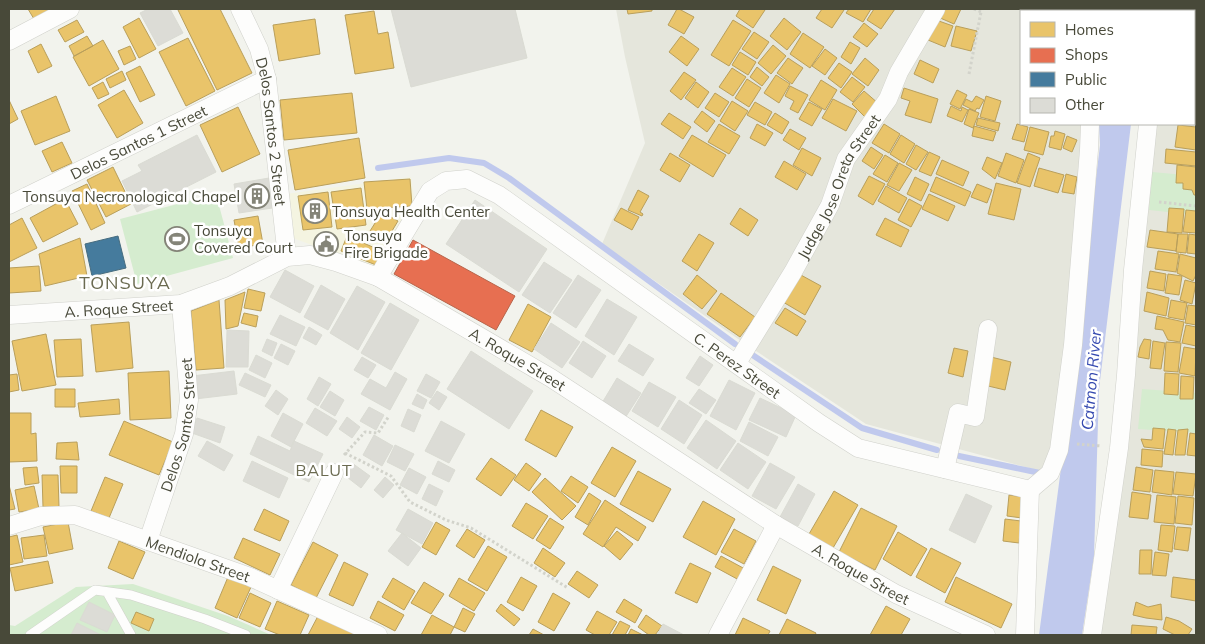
<svg xmlns="http://www.w3.org/2000/svg" width="1205" height="644" viewBox="0 0 1205 644" font-family="Mulish,sans-serif">
	<style>
		.residential { fill: #e5e6dc }
		.commercial { fill: #f4f4e1 }
		.green { fill: #d5eccf }
		.water { fill: #c0c9ed }
		.homes { fill: #e9c46a; stroke: #b99f5b }
		.shops { fill: #e76f51; stroke: #b7644a }
		.public { fill: #457b9d; stroke: #466c7f }
		.lines { fill: none; stroke-linecap: round; stroke-linejoin: round }
		.stream { stroke: #c0c9ed; stroke-width: 6 }
		.building { fill: #dcdcd6; stroke: #dadbd3 }
		.lane-casing { stroke: #d0d1cb; stroke-width: 10 }
		.street-casing { stroke: #d0d1cb; stroke-width: 19 }
		.path { stroke: #d2d3cb; stroke-width: 3; stroke-dasharray: 2.5 2.5; stroke-linecap: butt }
		.lane { stroke: #fdfdfc; stroke-width: 9 }
		.street { stroke: #fdfdfc; stroke-width: 18 }
		.labels { text-anchor: middle; dominant-baseline: central; stroke-width: 5; stroke-linejoin: round; paint-order: stroke }
		.street-label { font-size: 15px; fill: #484939; stroke: #fff }
		.poi-label { font-size: 15px; fill: #484939; stroke: #fff; text-anchor: start }
		.water-label { font-size: 16px; font-style: italic; fill: #364ab0; stroke: #fff }
		.neighbourhood-label { font-size: 16px; letter-spacing: 1px; fill: #6b6b51; stroke: #fff }
		.quarter-label { font-size: 18px; letter-spacing: 1px; fill: #6b6b51; stroke: #fff }
	</style>
	<rect width="100%" height="100%" fill="#f2f3ed"/>
	<path class="residential" d="M 616,9 L 1104,9 L 1104,11 L 1021,11 L 1021,124 L 1097,124 L 1057,449 L 1044,472 L 866,424 L 741,341 L 602,244 L 645,143 L 625,57 Z
		M 1194,63 L 1196,63 L 1196,635 L 1097,635 L 1151,124 L 1194,124 Z"/>
	<path class="commercial" d="M 411,177 L 415,205 L 375,268 L 290,237 L 286,194 Z"/>
	<path class="green" d="M 1152,172 L 1196,176 L 1196,215 L 1149,210 Z
		M 216,194 L 233,258 L 137,284 L 120,219 Z
		M 1142,389 L 1196,393 L 1196,433 L 1138,429 Z
		M 133,584 L 228,616 L 271,635 L 9,635 L 9,625 L 15,626 L 76,587 Z"/>
	<path class="water" d="M 1099,124 L 1131,124 L 1099,389 L 1094,556 L 1082,635 L 1039,635 L 1065,438 L 1100,145 Z"/>
	<path class="homes" d="M 28,9 L 47,9 L 48,12 L 34,19 Z
		M 180,9 L 220,9 L 252,73 L 217,90 L 178,10 Z
		M 627,9 L 652,9 L 652,11 L 628,14 Z
		M 677,9 L 679,9 L 694,17 L 684,34 L 668,25 Z
		M 740,9 L 764,9 L 765,10 L 753,28 L 736,16 Z
		M 822,9 L 843,9 L 844,10 L 832,28 L 816,18 Z
		M 849,9 L 871,9 L 863,22 L 846,13 Z
		M 874,9 L 895,9 L 881,29 L 867,20 Z
		M 941,9 L 961,9 L 954,24 L 938,17 Z
		M 374,11 L 378,34 L 388,32 L 394,68 L 355,74 L 345,15 Z
		M 139,18 L 156,49 L 139,58 L 123,27 Z
		M 784,18 L 801,32 L 787,50 L 770,36 Z
		M 315,19 L 320,54 L 279,61 L 273,25 Z
		M 77,20 L 84,32 L 65,42 L 58,30 Z
		M 733,20 L 751,31 L 729,66 L 711,55 Z
		M 936,20 L 953,26 L 945,47 L 928,40 Z
		M 864,23 L 878,34 L 867,47 L 853,37 Z
		M 956,26 L 977,31 L 971,51 L 951,46 Z
		M 754,32 L 769,42 L 757,59 L 742,49 Z
		M 803,33 L 824,47 L 810,68 L 790,54 Z
		M 87,36 L 93,46 L 74,56 L 69,46 Z
		M 681,36 L 699,49 L 687,66 L 669,52 Z
		M 188,38 L 215,91 L 186,106 L 159,52 Z
		M 103,40 L 119,69 L 89,86 L 73,57 Z
		M 850,42 L 860,48 L 851,64 L 841,57 Z
		M 41,44 L 52,66 L 38,73 L 28,51 Z
		M 773,45 L 786,56 L 771,74 L 758,63 Z
		M 130,46 L 136,59 L 124,65 L 118,51 Z
		M 825,49 L 837,58 L 825,75 L 812,66 Z
		M 740,52 L 756,62 L 748,75 L 732,65 Z
		M 788,58 L 803,68 L 792,84 L 777,73 Z
		M 865,58 L 879,70 L 868,86 L 852,74 Z
		M 920,60 L 939,69 L 933,83 L 914,74 Z
		M 839,63 L 852,72 L 841,88 L 828,78 Z
		M 140,66 L 155,95 L 140,102 L 126,73 Z
		M 757,67 L 769,77 L 762,86 L 750,77 Z
		M 732,68 L 746,77 L 733,96 L 719,87 Z
		M 122,71 L 126,80 L 110,88 L 106,79 Z
		M 684,72 L 696,80 L 681,100 L 670,91 Z
		M 776,75 L 790,84 L 779,103 L 764,93 Z
		M 852,77 L 865,87 L 853,102 L 840,92 Z
		M 747,79 L 761,88 L 749,107 L 735,98 Z
		M 821,80 L 837,90 L 825,110 L 809,100 Z
		M 1195,81 L 1196,81 L 1196,117 L 1194,116 Z
		M 103,82 L 109,94 L 98,99 L 92,88 Z
		M 696,82 L 709,92 L 698,108 L 685,98 Z
		M 790,86 L 808,95 L 798,113 L 790,109 L 794,101 L 785,96 Z
		M 904,88 L 938,99 L 931,123 L 905,115 L 910,101 L 901,98 Z
		M 124,90 L 143,123 L 117,138 L 98,105 Z
		M 957,90 L 967,95 L 960,109 L 950,104 Z
		M 864,91 L 879,104 L 866,118 L 852,104 Z
		M 352,93 L 357,133 L 284,140 L 280,100 Z
		M 715,93 L 729,102 L 719,117 L 705,108 Z
		M 56,96 L 70,131 L 35,145 L 21,111 Z
		M 976,96 L 984,100 L 979,109 L 977,108 L 975,111 L 963,105 L 966,99 L 972,102 Z
		M 986,96 L 1001,101 L 995,121 L 980,117 Z
		M 833,99 L 857,111 L 846,131 L 822,118 Z
		M 9,100 L 18,119 L 9,124 Z
		M 732,101 L 748,111 L 735,131 L 720,121 Z
		M 755,102 L 772,112 L 765,125 L 747,115 Z
		M 809,102 L 822,109 L 812,126 L 799,119 Z
		M 951,106 L 961,111 L 962,107 L 968,110 L 962,122 L 947,116 Z
		M 238,107 L 260,154 L 222,172 L 200,125 Z
		M 969,109 L 979,113 L 973,128 L 964,124 Z
		M 702,111 L 715,121 L 707,132 L 694,122 Z
		M 669,113 L 691,127 L 683,139 L 661,124 Z
		M 775,113 L 789,122 L 782,134 L 767,125 Z
		M 978,118 L 1000,123 L 998,131 L 976,125 Z
		M 719,124 L 740,136 L 729,154 L 708,142 Z
		M 757,124 L 773,133 L 765,146 L 750,138 Z
		M 884,124 L 900,134 L 889,153 L 872,143 Z
		M 1017,124 L 1028,127 L 1024,142 L 1012,139 Z
		M 1178,125 L 1196,127 L 1196,150 L 1175,147 Z
		M 974,126 L 996,132 L 993,141 L 972,136 Z
		M 1030,127 L 1049,132 L 1043,155 L 1024,150 Z
		M 790,129 L 806,138 L 799,150 L 783,140 Z
		M 1055,131 L 1065,134 L 1061,150 L 1049,147 L 1051,136 L 1054,136 Z
		M 692,135 L 726,155 L 713,177 L 679,156 Z
		M 901,135 L 915,144 L 904,163 L 890,154 Z
		M 1067,136 L 1077,140 L 1072,152 L 1063,148 Z
		M 359,138 L 365,178 L 295,190 L 288,150 Z
		M 62,142 L 72,163 L 52,172 L 42,151 Z
		M 916,145 L 928,152 L 916,170 L 906,164 Z
		M 871,147 L 883,155 L 874,169 L 862,161 Z
		M 802,148 L 821,158 L 812,176 L 793,165 Z
		M 1166,149 L 1196,152 L 1196,166 L 1165,163 Z
		M 929,152 L 940,157 L 931,176 L 919,171 Z
		M 670,153 L 690,165 L 680,182 L 660,170 Z
		M 1006,153 L 1024,160 L 1016,183 L 998,176 Z
		M 1028,153 L 1040,158 L 1030,187 L 1017,183 Z
		M 885,155 L 898,163 L 887,182 L 873,174 Z
		M 987,157 L 1002,163 L 995,179 L 982,169 Z
		M 942,160 L 969,172 L 963,186 L 936,174 Z
		M 784,161 L 806,174 L 797,190 L 775,177 Z
		M 899,163 L 912,170 L 899,191 L 887,185 Z
		M 1177,165 L 1196,167 L 1196,195 L 1194,195 L 1192,190 L 1183,189 L 1183,183 L 1176,183 Z
		M 113,167 L 131,204 L 106,217 L 87,180 Z
		M 1039,168 L 1064,175 L 1058,193 L 1034,186 Z
		M 1066,174 L 1077,177 L 1074,194 L 1062,192 Z
		M 869,176 L 885,184 L 873,205 L 858,196 Z
		M 915,177 L 929,184 L 921,201 L 907,194 Z
		M 936,177 L 971,192 L 965,206 L 930,191 Z
		M 410,179 L 412,206 L 367,209 L 364,182 Z
		M 996,183 L 1021,189 L 1014,220 L 988,214 Z
		M 87,184 L 105,223 L 91,230 L 72,191 Z
		M 977,184 L 992,190 L 987,203 L 971,197 Z
		M 886,186 L 907,198 L 899,213 L 878,201 Z
		M 361,188 L 366,225 L 337,229 L 331,192 Z
		M 638,190 L 649,196 L 640,212 L 643,214 L 642,216 L 628,210 Z
		M 328,192 L 332,227 L 303,230 L 298,196 Z
		M 929,194 L 955,206 L 948,221 L 922,209 Z
		M 65,199 L 78,224 L 43,242 L 30,218 Z
		M 909,199 L 922,206 L 911,227 L 898,220 Z
		M 621,208 L 639,217 L 632,230 L 614,220 Z
		M 740,208 L 758,220 L 748,236 L 730,224 Z
		M 1169,208 L 1184,209 L 1182,233 L 1167,232 Z
		M 1186,210 L 1196,211 L 1196,233 L 1183,232 Z
		M 382,212 L 398,221 L 386,241 L 370,231 Z
		M 258,216 L 263,244 L 239,248 L 234,220 Z
		M 22,218 L 37,248 L 9,262 L 9,225 Z
		M 885,218 L 909,230 L 901,247 L 876,235 Z
		M 1150,230 L 1178,234 L 1176,251 L 1147,247 Z
		M 699,234 L 714,243 L 697,271 L 682,261 Z
		M 1178,234 L 1188,234 L 1186,253 L 1176,252 Z
		M 1189,234 L 1196,235 L 1196,254 L 1187,253 Z
		M 347,236 L 382,251 L 376,265 L 341,251 Z
		M 80,238 L 87,276 L 45,286 L 39,254 Z
		M 1158,251 L 1179,254 L 1176,272 L 1155,269 Z
		M 1180,254 L 1196,258 L 1196,275 L 1193,281 L 1177,273 Z
		M 39,266 L 41,291 L 9,293 L 9,268 Z
		M 1150,271 L 1166,274 L 1164,291 L 1147,288 Z
		M 799,274 L 821,286 L 805,315 L 783,302 Z
		M 1168,274 L 1182,276 L 1179,295 L 1165,293 Z
		M 697,275 L 717,291 L 702,309 L 683,294 Z
		M 1185,280 L 1196,283 L 1192,304 L 1180,300 Z
		M 248,289 L 265,293 L 261,311 L 244,308 Z
		M 245,292 L 238,326 L 226,329 L 225,300 Z
		M 1147,292 L 1169,298 L 1166,316 L 1144,311 Z
		M 721,293 L 755,317 L 740,337 L 707,314 Z
		M 219,300 L 224,368 L 196,370 L 191,311 Z
		M 1171,300 L 1187,303 L 1184,320 L 1168,317 Z
		M 528,304 L 551,317 L 532,352 L 509,340 Z
		M 1188,305 L 1196,306 L 1196,325 L 1185,323 Z
		M 785,308 L 806,321 L 797,336 L 775,323 Z
		M 244,313 L 258,316 L 256,327 L 241,323 Z
		M 1157,316 L 1184,322 L 1180,342 L 1168,340 L 1163,330 L 1155,329 Z
		M 129,322 L 133,368 L 96,372 L 91,325 Z
		M 1186,325 L 1196,327 L 1196,346 L 1182,343 Z
		M 46,334 L 56,385 L 22,391 L 12,341 Z
		M 81,339 L 83,376 L 57,377 L 54,340 Z
		M 1144,339 L 1151,340 L 1149,359 L 1138,357 L 1140,347 Z
		M 1153,341 L 1165,343 L 1161,369 L 1150,368 Z
		M 1166,342 L 1181,343 L 1178,372 L 1164,371 Z
		M 1184,347 L 1196,349 L 1195,376 L 1179,373 Z
		M 954,348 L 968,351 L 963,377 L 948,373 Z
		M 991,357 L 1011,362 L 1005,390 L 984,385 Z
		M 169,371 L 171,418 L 130,420 L 128,373 Z
		M 1165,373 L 1179,374 L 1178,395 L 1164,394 Z
		M 17,374 L 19,390 L 9,392 L 9,375 Z
		M 1181,376 L 1194,377 L 1193,399 L 1180,399 Z
		M 55,389 L 75,389 L 75,407 L 55,407 Z
		M 119,399 L 120,414 L 80,417 L 78,403 Z
		M 541,410 L 573,427 L 556,457 L 525,440 Z
		M 9,413 L 31,413 L 31,434 L 36,433 L 37,461 L 9,462 Z
		M 124,421 L 173,442 L 159,475 L 109,455 Z
		M 1153,428 L 1165,429 L 1163,449 L 1144,447 L 1141,439 L 1152,440 Z
		M 1168,429 L 1176,430 L 1173,455 L 1164,454 Z
		M 1188,429 L 1185,455 L 1175,455 L 1178,430 Z
		M 1190,433 L 1196,434 L 1196,456 L 1187,455 Z
		M 77,442 L 79,460 L 56,459 L 57,443 Z
		M 612,447 L 636,461 L 615,497 L 591,483 Z
		M 1142,449 L 1163,451 L 1162,467 L 1141,465 Z
		M 491,458 L 516,475 L 501,496 L 476,479 Z
		M 526,463 L 541,474 L 529,491 L 514,480 Z
		M 60,466 L 77,466 L 77,493 L 61,493 Z
		M 37,467 L 39,483 L 25,485 L 23,468 Z
		M 1136,467 L 1153,470 L 1150,492 L 1133,490 Z
		M 1155,470 L 1174,472 L 1172,495 L 1152,492 Z
		M 638,471 L 671,489 L 653,522 L 620,504 Z
		M 1176,472 L 1196,474 L 1193,496 L 1173,494 Z
		M 42,475 L 58,475 L 59,507 L 43,507 Z
		M 571,476 L 588,487 L 578,503 L 561,491 Z
		M 105,477 L 123,484 L 109,518 L 91,511 Z
		M 545,478 L 576,506 L 562,520 L 532,492 Z
		M 9,485 L 15,509 L 9,510 Z
		M 34,486 L 39,509 L 19,512 L 15,490 Z
		M 834,491 L 858,505 L 833,548 L 809,534 Z
		M 1132,492 L 1151,495 L 1148,519 L 1129,517 Z
		M 589,493 L 601,501 L 588,525 L 575,517 Z
		M 1009,495 L 1024,497 L 1022,518 L 1007,516 Z
		M 1157,495 L 1176,497 L 1174,524 L 1154,522 Z
		M 1178,496 L 1194,498 L 1192,525 L 1175,523 Z
		M 605,500 L 646,527 L 638,541 L 616,527 L 603,547 L 583,534 Z
		M 703,501 L 735,519 L 716,555 L 683,537 Z
		M 526,503 L 548,516 L 533,539 L 512,526 Z
		M 861,508 L 897,526 L 875,570 L 839,552 Z
		M 264,509 L 289,521 L 280,541 L 254,530 Z
		M 550,518 L 564,527 L 550,549 L 536,540 Z
		M 1005,519 L 1021,521 L 1019,543 L 1003,541 Z
		M 68,522 L 73,549 L 49,554 L 43,527 Z
		M 436,522 L 450,530 L 436,555 L 422,547 Z
		M 1161,525 L 1175,526 L 1172,552 L 1158,550 Z
		M 1177,527 L 1191,528 L 1188,551 L 1174,549 Z
		M 467,529 L 485,540 L 474,558 L 456,546 Z
		M 734,529 L 756,541 L 744,564 L 721,552 Z
		M 617,531 L 633,544 L 620,560 L 604,546 Z
		M 898,532 L 927,549 L 911,576 L 883,559 Z
		M 17,535 L 23,562 L 9,565 L 9,537 Z
		M 44,535 L 47,556 L 24,559 L 21,538 Z
		M 243,538 L 280,554 L 270,575 L 234,558 Z
		M 119,541 L 145,552 L 133,579 L 108,568 Z
		M 313,542 L 338,555 L 316,598 L 291,585 Z
		M 488,546 L 507,557 L 487,591 L 468,580 Z
		M 543,548 L 565,563 L 555,577 L 534,563 Z
		M 931,548 L 961,563 L 945,593 L 916,577 Z
		M 1140,550 L 1152,550 L 1151,574 L 1139,574 Z
		M 1155,552 L 1169,554 L 1166,576 L 1152,575 Z
		M 721,556 L 745,569 L 739,580 L 715,567 Z
		M 48,561 L 53,583 L 15,591 L 10,568 Z
		M 344,562 L 368,574 L 353,606 L 329,595 Z
		M 690,563 L 711,573 L 697,603 L 675,593 Z
		M 773,566 L 801,580 L 786,614 L 757,600 Z
		M 577,571 L 598,585 L 589,598 L 568,584 Z
		M 228,577 L 251,587 L 237,618 L 215,608 Z
		M 521,577 L 537,586 L 523,611 L 507,602 Z
		M 956,577 L 1012,604 L 1001,628 L 945,602 Z
		M 1173,577 L 1196,580 L 1196,601 L 1171,597 Z
		M 393,578 L 415,591 L 404,610 L 382,597 Z
		M 459,578 L 485,593 L 474,611 L 449,596 Z
		M 424,582 L 444,594 L 431,614 L 411,603 Z
		M 250,593 L 271,603 L 260,627 L 239,618 Z
		M 553,593 L 570,603 L 554,631 L 538,622 Z
		M 624,599 L 642,610 L 635,623 L 616,612 Z
		M 277,601 L 309,615 L 300,635 L 280,635 L 265,629 Z
		M 378,601 L 404,615 L 395,631 L 370,618 Z
		M 1136,602 L 1148,607 L 1161,604 L 1162,620 L 1146,618 L 1133,615 Z
		M 501,604 L 520,619 L 514,626 L 496,611 Z
		M 886,606 L 910,619 L 901,635 L 870,635 Z
		M 463,608 L 475,614 L 465,632 L 454,627 Z
		M 597,611 L 617,622 L 609,635 L 595,635 L 586,630 Z
		M 136,612 L 154,619 L 149,631 L 131,623 Z
		M 432,615 L 454,627 L 450,635 L 421,635 Z
		M 646,615 L 662,626 L 655,635 L 649,635 L 638,627 Z
		M 318,616 L 358,635 L 308,635 Z
		M 1166,617 L 1179,621 L 1192,629 L 1188,635 L 1175,635 L 1163,629 Z
		M 743,618 L 770,631 L 768,635 L 735,635 Z
		M 787,619 L 816,633 L 815,635 L 779,635 Z
		M 620,621 L 630,626 L 625,635 L 612,635 Z
		M 1132,625 L 1157,627 L 1156,635 L 1131,635 Z
		M 533,629 L 544,635 L 529,635 Z
		M 631,629 L 643,635 L 628,635 Z"/>
	<path class="shops" d="M 413,240 L 515,296 L 496,330 L 394,274 Z"/>
	<path class="public" d="M 118,236 L 126,268 L 92,276 L 85,244 Z"/>
	<g class="lines">
		<path class="stream" d="M 378,168 L 449,158 L 484,163 L 509,178 L 735,344
			M 751,354 L 862,428 L 937,450
			M 959,456 L 1040,473"/>
	</g>
	<path class="building" d="M 148,9 L 170,9 L 183,33 L 158,46 L 140,13 Z
		M 391,9 L 515,9 L 527,58 L 411,87 Z
		M 197,135 L 216,172 L 137,212 L 122,181 L 142,171 L 138,165 Z
		M 275,177 L 279,207 L 239,213 L 234,184 Z
		M 475,200 L 547,249 L 519,292 L 446,244 Z
		M 544,262 L 572,280 L 550,313 L 522,295 Z
		M 285,270 L 314,286 L 300,313 L 270,297 Z
		M 578,275 L 601,290 L 576,328 L 553,313 Z
		M 321,285 L 345,299 L 328,330 L 304,317 Z
		M 357,286 L 385,302 L 358,350 L 330,333 Z
		M 607,299 L 637,317 L 614,355 L 585,336 Z
		M 390,303 L 419,320 L 391,370 L 361,353 Z
		M 280,315 L 305,327 L 296,346 L 270,334 Z
		M 551,323 L 580,342 L 562,368 L 534,349 Z
		M 309,327 L 322,335 L 316,345 L 303,338 Z
		M 227,330 L 249,331 L 248,367 L 226,367 Z
		M 267,339 L 277,343 L 272,356 L 262,351 Z
		M 583,341 L 606,356 L 592,378 L 569,363 Z
		M 281,344 L 295,351 L 288,365 L 274,358 Z
		M 629,344 L 654,359 L 643,376 L 618,361 Z
		M 471,351 L 533,391 L 509,429 L 447,389 Z
		M 256,355 L 272,363 L 265,378 L 249,370 Z
		M 700,356 L 713,365 L 699,386 L 686,378 Z
		M 362,357 L 376,365 L 368,378 L 354,370 Z
		M 234,371 L 237,394 L 195,399 L 192,376 Z
		M 395,372 L 407,379 L 390,410 L 361,394 L 370,379 L 386,388 Z
		M 245,373 L 271,385 L 265,397 L 239,385 Z
		M 426,374 L 440,382 L 431,398 L 417,391 Z
		M 319,377 L 331,384 L 318,406 L 307,399 Z
		M 617,378 L 641,393 L 625,418 L 602,403 Z
		M 729,380 L 755,393 L 736,430 L 710,416 Z
		M 649,382 L 676,397 L 658,427 L 632,411 Z
		M 699,389 L 716,400 L 706,414 L 689,403 Z
		M 276,390 L 288,399 L 278,415 L 265,406 Z
		M 330,391 L 344,400 L 335,416 L 320,407 Z
		M 437,391 L 447,397 L 439,410 L 429,403 Z
		M 417,394 L 427,400 L 423,409 L 412,404 Z
		M 760,398 L 796,415 L 786,437 L 749,420 Z
		M 679,400 L 702,415 L 684,444 L 661,429 Z
		M 369,407 L 384,415 L 376,430 L 360,421 Z
		M 315,408 L 337,421 L 327,436 L 306,423 Z
		M 408,409 L 421,415 L 414,432 L 401,426 Z
		M 283,413 L 303,424 L 291,447 L 271,436 Z
		M 347,417 L 360,427 L 352,438 L 339,429 Z
		M 197,418 L 225,427 L 220,443 L 192,433 Z
		M 706,420 L 736,441 L 717,469 L 687,448 Z
		M 441,421 L 465,434 L 449,463 L 425,451 Z
		M 749,422 L 778,437 L 768,456 L 740,441 Z
		M 374,435 L 393,446 L 382,466 L 363,455 Z
		M 258,436 L 290,451 L 294,441 L 323,454 L 309,482 L 250,454 Z
		M 207,441 L 233,455 L 224,471 L 198,456 Z
		M 738,443 L 766,462 L 748,489 L 720,470 Z
		M 395,445 L 414,454 L 405,471 L 387,462 Z
		M 252,461 L 288,478 L 279,498 L 243,481 Z
		M 438,461 L 455,470 L 449,482 L 432,474 Z
		M 352,463 L 370,476 L 361,488 L 343,474 Z
		M 770,463 L 795,477 L 776,509 L 752,496 Z
		M 409,468 L 426,477 L 417,494 L 400,485 Z
		M 385,477 L 394,485 L 383,498 L 374,490 Z
		M 429,484 L 443,491 L 436,506 L 422,499 Z
		M 798,484 L 815,494 L 798,526 L 780,517 Z
		M 966,494 L 992,506 L 975,543 L 949,530 Z
		M 408,509 L 433,523 L 422,544 L 396,530 Z
		M 402,533 L 421,548 L 408,566 L 388,551 Z
		M 89,602 L 115,615 L 107,632 L 80,620 Z
		M 77,623 L 101,635 L 71,635 Z
		M 663,624 L 684,635 L 657,635 Z"/>
	<g class="lines">
		<defs>
			<path id="lane" d="M 107,592 L 131,635
				M 30,635 L 95,590 L 131,595 L 205,619 L 246,635"/>
			<g id="street">
				<path id="s1" d="M 240,9 L 259,49 L 267,79 L 287,257"/>
				<path d="M 1092,11 L 1092,9"/>
				<path d="M 1159,11 L 1159,9"/>
				<path d="M 9,41 L 70,9"/>
				<path id="s2" d="M 9,205 L 267,79"/>
				<path id="s3" d="M 378,277 L 430,191 L 446,181 L 467,179 L 499,195 L 819,423 L 858,448 L 1030,490"/>
				<path id="s4" d="M 9,315 L 181,304 L 230,286 L 287,257 L 310,255 L 336,262 L 378,277 L 551,378 L 776,525 L 896,594 L 986,635"/>
				<path id="s5" d="M 737,363 L 793,272 L 830,205 L 846,159 L 888,99 L 899,72 L 936,9"/>
				<path d="M 945,469 L 958,413 L 975,417 L 988,329"/>
				<path d="M 1030,490 L 1050,473 L 1059,450 L 1073,345 L 1089,150 L 1090,124"/>
				<path id="s6" d="M 9,526 L 41,516 L 75,515 L 250,577 L 378,635"/>
				<path id="s7" d="M 148,541 L 184,434 L 189,400 L 181,304"/>
				<path d="M 278,590 L 334,473"/>
				<path d="M 718,635 L 776,525"/>
				<path d="M 1025,635 L 1030,490"/>
				<path d="M 1092,635 L 1119,448 L 1126,375 L 1133,270 L 1148,124"/>
			</g>
		</defs>
		<use href="#lane" class="lane-casing"/>
		<use href="#street" class="street-casing"/>
		<path class="path" d="M 974,9 L 981,12 L 982,9
			M 969,74 L 981,12
			M 1159,202 L 1196,206
			M 1077,444 L 1101,446
			M 345,453 L 391,476 L 410,502 L 446,520 L 471,528 L 568,588
			M 344,455 L 365,432 L 378,433 L 389,416"/>
		<use href="#lane" class="lane"/>
		<use href="#street" class="street"/>
	</g>
	<defs>
		<symbol id="building-ring" viewBox="-11 -11 22 22"><circle r="9.5" fill="#fff" stroke="#848478" stroke-width="1.5"/><path d="M-4-6H4V6H1V3H-1V6H-4ZM-2.5-4.3h1.7v1.8h-1.7ZM.8-4.3h1.7v1.8H.8ZM-2.5-1h1.7V.8h-1.7ZM.8-1h1.7V.8H.8Z" fill="#848478"/></symbol>
		<symbol id="stadium-ring" viewBox="-11 -11 22 22"><circle r="9.5" fill="#fff" stroke="#848478" stroke-width="1.5"/><path d="M0-5a6.5 5 0 1 0 0 10a6.5 5 0 1 0 0-10ZM-3.5-1.8h7v3.6h-7Z" fill="#848478"/></symbol>
		<symbol id="civic-ring" viewBox="-11 -11 22 22"><circle r="9.5" fill="#fff" stroke="#848478" stroke-width="1.5"/><path d="M-.6-6.5H3V-4.5H.6V-3L4-1V1h2V6H-6V1h2V-1L-.6-3ZM-1.2 2.5V6h2.4V2.5Z" fill="#848478"/></symbol>
	</defs>
	<g fill-rule="evenodd">
		<use href="#building-ring" x="243" y="182" width="28" height="28"/>
		<use href="#building-ring" x="301" y="197" width="28" height="28"/>
		<use href="#stadium-ring" x="163" y="225" width="28" height="28"/>
		<use href="#civic-ring" x="312" y="230" width="28" height="28"/>
	</g>
	<g class="labels">
		<g class="street-label">
			<text stroke="none"><textPath href="#s1" startOffset="128">Delos Santos 2 Street</textPath></text>
			<text stroke="none"><textPath href="#s2" startOffset="144">Delos Santos 1 Street</textPath></text>
			<text stroke="none"><textPath href="#s5" startOffset="204">Judge Jose Oreta Street</textPath></text>
			<text stroke="none"><textPath href="#s4" startOffset="110">A. Roque Street</textPath></text>
			<text stroke="none"><textPath href="#s4" startOffset="545">A. Roque Street</textPath></text>
			<text stroke="none"><textPath href="#s3" startOffset="469">C. Perez Street</textPath></text>
			<text stroke="none"><textPath href="#s7" startOffset="121">Delos Santos Street</textPath></text>
			<text stroke="none"><textPath href="#s6" startOffset="198">Mendiola Street</textPath></text>
			<text stroke="none"><textPath href="#s4" startOffset="950">A. Roque Street</textPath></text>
		</g>
		<g class="poi-label">
			<text x="240" y="196" text-anchor="end">Tonsuya Necronological Chapel</text>
			<text x="332" y="211">Tonsuya Health Center</text>
			<text x="194" y="230">Tonsuya<tspan x="194" dy="17">Covered Court</tspan></text>
			<text x="344" y="235">Tonsuya<tspan x="344" dy="17">Fire Brigade</tspan></text>
		</g>
		<g class="water-label">
			<text transform="translate(1091 380) rotate(-85)">Catmon River</text>
		</g>
		<g class="neighbourhood-label">
			<text x="324" y="470">BALUT</text>
		</g>
		<g class="quarter-label">
			<text x="125" y="282">TONSUYA</text>
		</g>
	</g>
	<rect width="1205" height="644" fill="none" stroke="#484939" stroke-width="20"/>
	<rect x="1020" y="10" width="175" height="115" fill="#ffffff" stroke="#b6b6b0"/>
	<rect x="1030" y="22" width="25" height="15" fill="#e9c46a" stroke="#b6b6b0"/>
	<text x="1065" y="35" font-size="15" fill="#484939">Homes</text>
	<rect x="1030" y="48" width="25" height="15" fill="#e76f51" stroke="#b6b6b0"/>
	<text x="1065" y="60" font-size="15" fill="#484939">Shops</text>
	<rect x="1030" y="72" width="25" height="15" fill="#457b9d" stroke="#b6b6b0"/>
	<text x="1065" y="85" font-size="15" fill="#484939">Public</text>
	<rect x="1030" y="98" width="25" height="15" fill="#dcdcd6" stroke="#b6b6b0"/>
	<text x="1065" y="110" font-size="15" fill="#484939">Other</text>
</svg>
